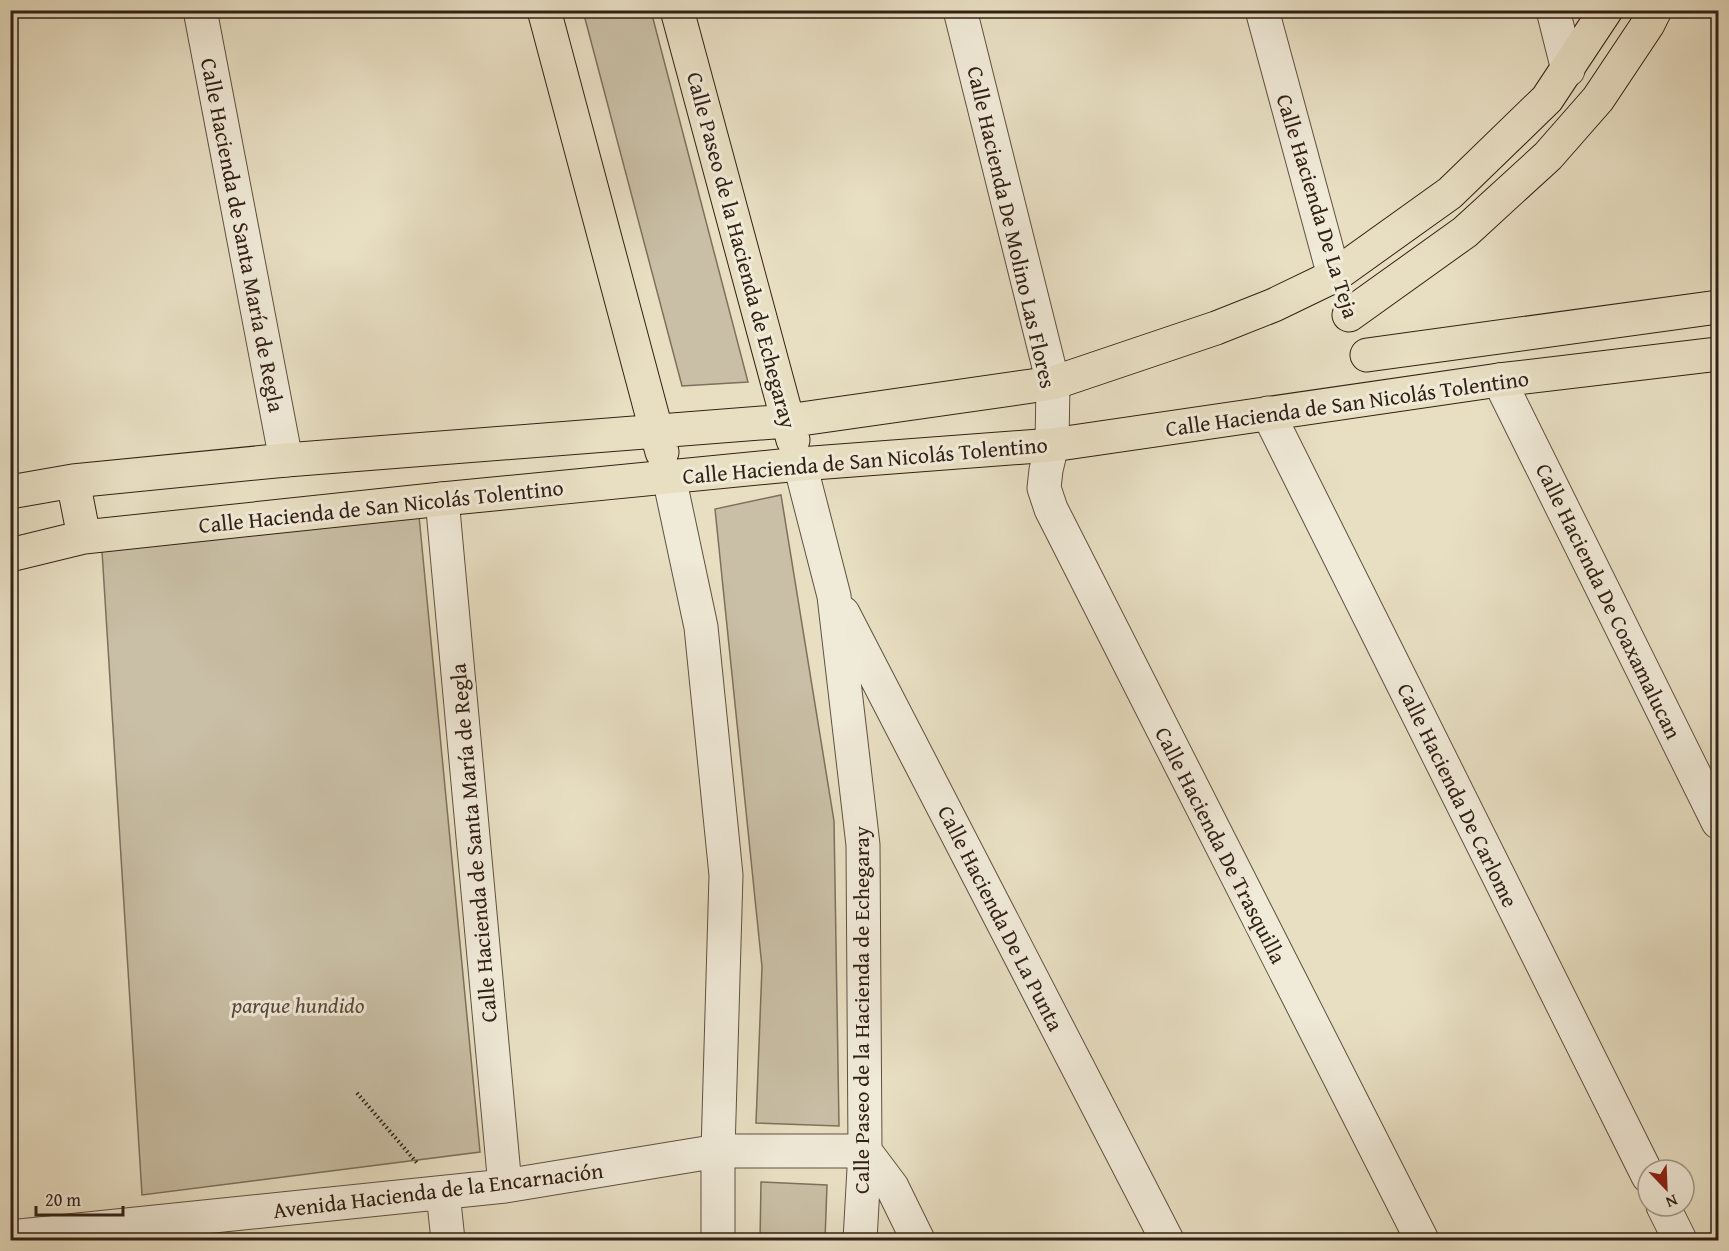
<svg xmlns="http://www.w3.org/2000/svg" width="1729" height="1251" viewBox="0 0 1729 1251" font-family="'Gentium Book Plus',serif">
	<style>
		.green { fill: #c9bfa6; stroke: #7e705e; stroke-width: 1.5 }
		.lines { fill: none; stroke-linecap: round; stroke-linejoin: round }
		.minor-casing { stroke: #605041; stroke-width: 35 }
		.major-casing { stroke: #322016; stroke-width: 35 }
		.path { stroke: #322016; stroke-width: 4; stroke-dasharray: 1.5 3; stroke-linecap: butt }
		.minor { stroke: #f0ead8; stroke-width: 33 }
		.major { stroke: #e8dfc3; stroke-width: 33 }
		.labels { text-anchor: middle; dominant-baseline: central; stroke-width: 6; stroke-linejoin: round; paint-order: stroke }
		.street-label { font-size: 22px; fill: #322016; stroke: #f0ead8 }
		.park-label { font-size: 22px; font-style: italic; fill: #58483a; stroke: #f0ead8 }
	</style>
	<rect width="100%" height="100%" fill="#e8dfc3"/>
	<filter id="stains"><feTurbulence type="fractalNoise" baseFrequency=".00333" numOctaves="4"/><feColorMatrix values="0 0 0 0 .2 0 0 0 0 .09 0 0 0 0 .02 0 0 0 .5 -.17"/></filter>
	<radialGradient id="worn" r=".72"><stop offset=".6" stop-color="#630" stop-opacity="0"/><stop offset="1" stop-color="#630" stop-opacity=".3"/></radialGradient>
	<path class="green" d="M 583,11 L 651,11 L 748,382 L 682,386 Z
		M 781,495 L 834,821 L 839,1126 L 756,1123 L 762,967 L 715,509 Z
		M 419,516 L 480,1152 L 142,1195 L 102,551 Z
		M 761,1182 L 827,1185 L 825,1240 L 760,1240 Z"/>
	<g class="lines">
		<defs>
			<path id="minor" d="M 200,10 L 286,460
				M 960,10 L 1053,383 L 1052,445 L 1046,470 L 1044,488 L 1051,509 L 1422,1240
				M 1262,10 L 1334,276
				M 1553,10 L 1568,70
				M 1499,380 L 1718,822
				M 1268,413 L 1648,1176
				M 800,464 L 834,596 L 863,845 L 865,1151 L 860,1240
				M 669,477 L 701,627 L 726,875 L 718,1151 L 718,1240
				M 442,499 L 505,1186
				M 843,613 L 1167,1240
				M 443,1193 L 448,1240
				M 1663,1206 L 1680,1240
				M 10,1237 L 505,1186 L 718,1151 L 865,1151 L 892,1187 L 918,1240"/>
			<path id="major" d="M 544,10 L 662,452
				M 677,10 L 793,440
				M 1349,315 L 1465,232 L 1548,156 L 1598,99 L 1648,24 L 1655,10
				M 1367,355 L 1718,307
				M 73,481 L 84,537
				M 10,492 L 73,481 L 286,460 L 787,421 L 1053,383 L 1216,328 L 1274,305 L 1334,276 L 1450,193 L 1547,99 L 1606,10
				M 10,555 L 84,537 L 442,499 L 800,464 L 1052,445 L 1499,380 L 1718,354"/>
		</defs>
		<use href="#minor" class="minor-casing"/>
		<use href="#major" class="major-casing"/>
		<path class="path" d="M 357,1093 L 417,1163"/>
		<use href="#minor" class="minor"/>
		<use href="#major" class="major"/>
	</g>
	<g class="labels">
		<g class="street-label">
			<text transform="translate(1318 206) rotate(73)">Calle Hacienda De La Teja</text>
			<text transform="translate(1012 227) rotate(77)">Calle Hacienda De Molino Las Flores</text>
			<text transform="translate(243 235) rotate(79)">Calle Hacienda de Santa María de Regla</text>
			<text transform="translate(742 250) rotate(75)">Calle Paseo de la Hacienda de Echegaray</text>
			<text transform="translate(1347 403) rotate(-8)">Calle Hacienda de San Nicolás Tolentino</text>
			<text transform="translate(865 460) rotate(-5)">Calle Hacienda de San Nicolás Tolentino</text>
			<text transform="translate(381 506) rotate(-6)">Calle Hacienda de San Nicolás Tolentino</text>
			<text transform="translate(1609 601) rotate(64)">Calle Hacienda De Coaxamalucan</text>
			<text transform="translate(1458 795) rotate(64)">Calle Hacienda De Carlome</text>
			<text transform="translate(473 843) rotate(-95)">Calle Hacienda de Santa María de Regla</text>
			<text transform="translate(1221 845) rotate(63)">Calle Hacienda De Trasquilla</text>
			<text transform="translate(1001 918) rotate(63)">Calle Hacienda De La Punta</text>
			<text transform="translate(861 1010) rotate(-90)">Calle Paseo de la Hacienda de Echegaray</text>
			<text transform="translate(438 1190) rotate(-7)">Avenida Hacienda de la Encarnación</text>
		</g>
		<g class="park-label">
			<text x="298" y="1005">parque hundido</text>
		</g>
	</g>
	<rect width="1729" height="1251" fill="none" stroke="#e8dfc3" stroke-width="36"/>
	<rect x="12" y="12" width="1705" height="1227" fill="none" stroke="#322016" stroke-width="3"/>
	<rect x="18" y="18" width="1693" height="1215" fill="none" stroke="#322016" stroke-width="1.5"/>
	<g transform="translate(1666 1188) rotate(157)"><circle r="28" fill="#f0ead8" stroke="#a4998a" stroke-width="1.5"/>
	<path d="M0-4.5L10 22L0 15L-10 22Z" fill="#8f2418"/>
	<text y="-9" font-size="16" font-weight="bold" text-anchor="middle" fill="#322016">N</text>
	</g>
	<path d="M36 1206v9h87v-9" fill="none" stroke="#322016" stroke-width="3"/>
	<text x="45" y="1206" font-size="18" fill="#322016" stroke="#f0ead8" stroke-width="4.5" paint-order="stroke">20 m</text>
	<rect width="100%" height="100%" filter="url(#stains)"/>
	<rect width="100%" height="100%" fill="url(#worn)"/>
</svg>
